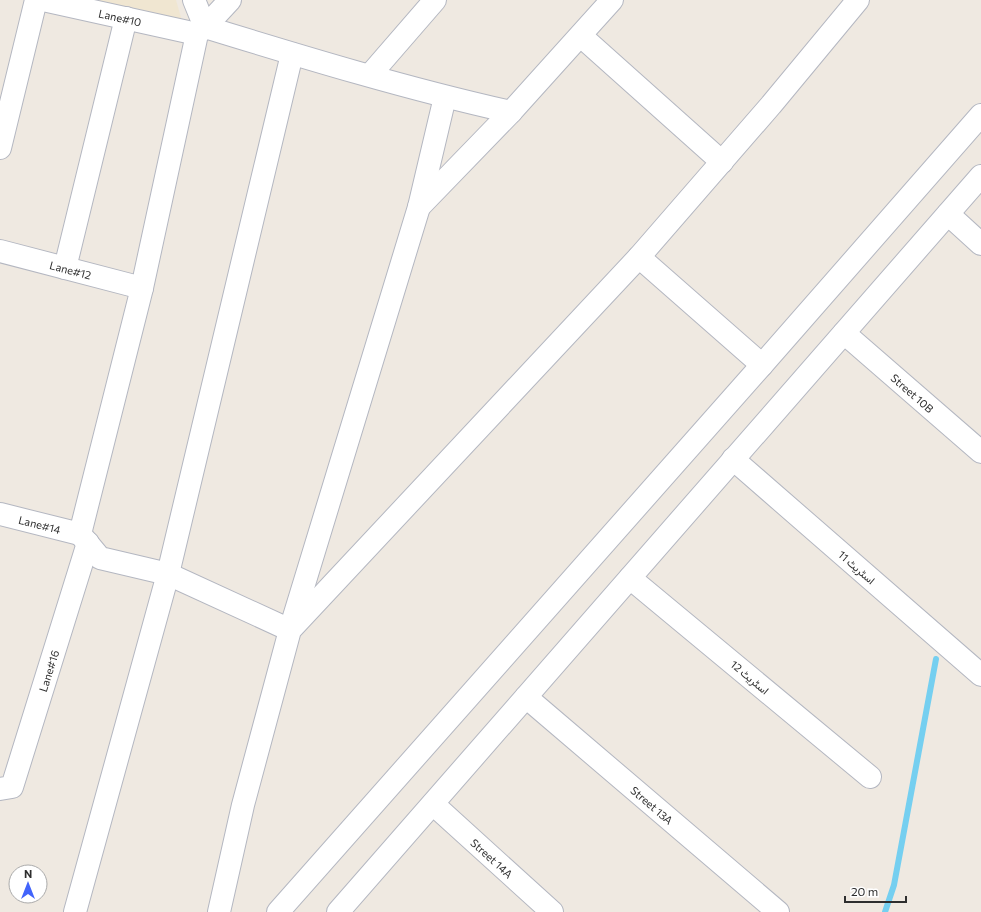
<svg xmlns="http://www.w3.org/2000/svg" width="981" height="912" viewBox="0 0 981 912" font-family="Commissioner,Vazirmatn,sans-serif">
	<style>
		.education { fill: #f0e6d1 }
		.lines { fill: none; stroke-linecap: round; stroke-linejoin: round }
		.stream { stroke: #75cff0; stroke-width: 6 }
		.minor-casing { stroke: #b4b7c1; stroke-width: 24 }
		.minor { stroke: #fff; stroke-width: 22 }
		.labels { text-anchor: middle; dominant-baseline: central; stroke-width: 3; stroke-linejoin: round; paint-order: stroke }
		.street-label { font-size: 11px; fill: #2e2e2e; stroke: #fff }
	</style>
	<rect width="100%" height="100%" fill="#efe9e1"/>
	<path class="education" d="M 82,0 L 176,0 L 182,21 Z"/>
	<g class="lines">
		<path class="stream" d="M 885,912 L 894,885 L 936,659"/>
		<defs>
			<g id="minor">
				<path id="s1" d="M 43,0 L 197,34"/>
				<path d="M 194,0 L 205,27 C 306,58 408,89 511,112"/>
				<path d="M 581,36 L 722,162"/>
				<path d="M 370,75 L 435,0"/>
				<path d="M 0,148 L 36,0"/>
				<path d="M 419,207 L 511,112 L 612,0"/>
				<path d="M 948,214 L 981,244"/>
				<path id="s2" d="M 0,251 L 142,288"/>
				<path d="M 639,257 L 762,365"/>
				<path d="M 65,268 L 126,18"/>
				<path id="s3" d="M 844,333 L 981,452"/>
				<path d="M 733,459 L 981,675"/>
				<path id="s4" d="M 0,514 L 80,534"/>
				<path d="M 80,534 L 100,558 L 168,574 L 290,630 L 419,207 L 445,97"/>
				<path d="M 80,534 L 142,288 L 197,34 L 205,27 L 230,0"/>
				<path d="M 630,578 L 870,777"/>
				<path id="s5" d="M 526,697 L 778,912"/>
				<path id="s6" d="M 0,789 L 12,787 L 88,543"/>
				<path id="s7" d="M 433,804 L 552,912"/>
				<path d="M 75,912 L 168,574 L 292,54"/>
				<path d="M 219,912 L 243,805 L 290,630 L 639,257 L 771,105 L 858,0"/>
				<path d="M 278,912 L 762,365 L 981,115"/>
				<path d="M 338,912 L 981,176"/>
			</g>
		</defs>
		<use href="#minor" class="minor-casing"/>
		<use href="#minor" class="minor"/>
	</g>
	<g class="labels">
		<g class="street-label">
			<text stroke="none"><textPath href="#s1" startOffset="79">Lane#10</textPath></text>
			<text stroke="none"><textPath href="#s2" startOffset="73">Lane#12</textPath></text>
			<text stroke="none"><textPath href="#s3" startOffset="91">Street 10B</textPath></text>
			<text stroke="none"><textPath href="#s4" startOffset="41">Lane#14</textPath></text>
			<text transform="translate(857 567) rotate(41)">اسٹریٹ 11</text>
			<text stroke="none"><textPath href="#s6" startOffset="134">Lane#16</textPath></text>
			<text transform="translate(750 677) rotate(40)">اسٹریٹ 12</text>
			<text stroke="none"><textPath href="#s5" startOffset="166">Street 13A</textPath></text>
			<text stroke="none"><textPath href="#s7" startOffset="80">Street 14A</textPath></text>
		</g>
	</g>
	<g transform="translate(28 884)"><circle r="19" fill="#ffffff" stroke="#ababab"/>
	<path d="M0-3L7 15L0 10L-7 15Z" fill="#4264fb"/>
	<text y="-6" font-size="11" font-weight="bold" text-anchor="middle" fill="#2e2e2e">N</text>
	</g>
	<path d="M845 896v6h61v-6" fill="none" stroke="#2e2e2e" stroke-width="2"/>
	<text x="851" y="896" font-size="12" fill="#2e2e2e" stroke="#ffffff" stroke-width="3" paint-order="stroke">20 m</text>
</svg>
